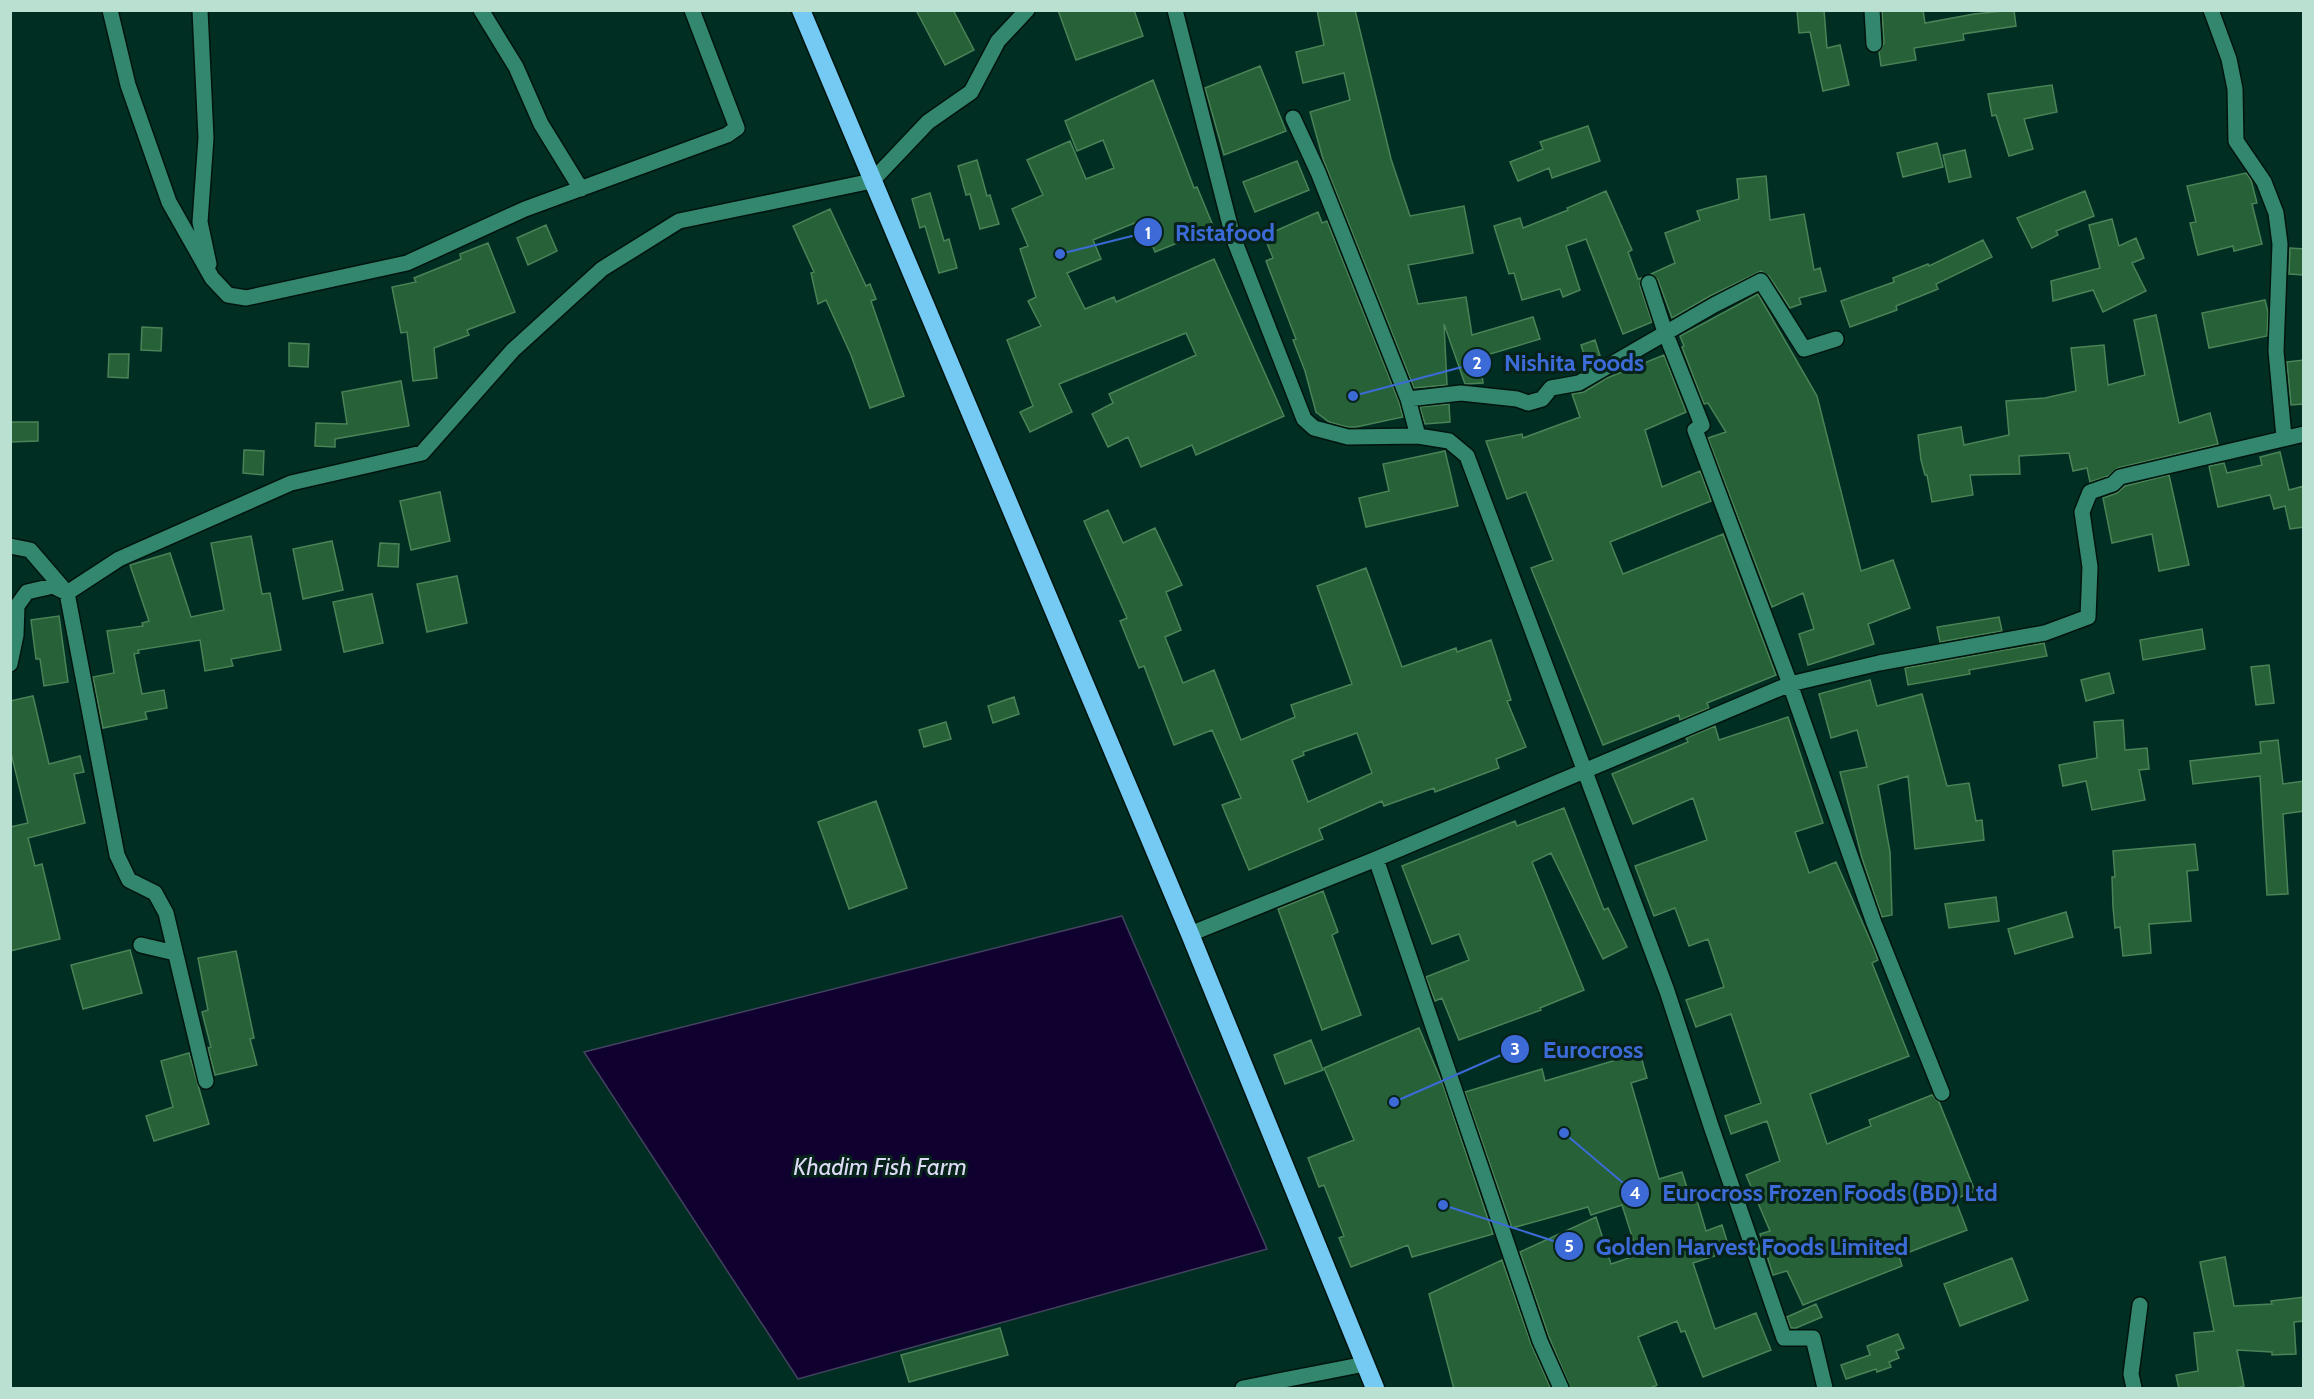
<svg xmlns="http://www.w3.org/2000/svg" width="2314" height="1399" viewBox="0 0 2314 1399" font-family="Cabin,sans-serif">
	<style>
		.water { fill: #100030; stroke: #434360; stroke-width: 1.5 }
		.building { fill: #276137; stroke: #4a8357; stroke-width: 1.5; fill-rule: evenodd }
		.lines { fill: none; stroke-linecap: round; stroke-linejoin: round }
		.minor-casing { stroke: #00140d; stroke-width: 18 }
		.highway-casing { stroke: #00140d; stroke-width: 21 }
		.minor { stroke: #32876e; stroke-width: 15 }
		.highway { stroke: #74caf2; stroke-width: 18 }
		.labels { text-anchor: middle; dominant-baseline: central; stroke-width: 6; stroke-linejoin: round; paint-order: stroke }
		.water-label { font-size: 24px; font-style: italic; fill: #dddbf5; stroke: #07221a }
		.leader { fill: none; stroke: #3c6bd7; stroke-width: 2 }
		.callout-dot { fill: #3c6bd7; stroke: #07221a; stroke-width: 2 }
		.mark-label { font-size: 18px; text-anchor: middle; font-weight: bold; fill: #fff }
		.callout-label { font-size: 24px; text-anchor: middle; font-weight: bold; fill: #3c6bd7; stroke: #07221a; stroke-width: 6; stroke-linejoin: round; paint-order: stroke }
	</style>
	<rect width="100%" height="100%" fill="#002e22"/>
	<path class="water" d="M 1122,916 L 1267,1249 L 798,1379 L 584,1052 Z"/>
	<path class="building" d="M 916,10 L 953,10 L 974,50 L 945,65 Z
		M 1058,10 L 1134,10 L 1143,36 L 1076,60 Z
		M 1317,10 L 1355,10 L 1391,159 L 1410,216 L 1464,206 L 1473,253 L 1408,265 L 1418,304 L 1466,297 L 1472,335 L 1533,317 L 1540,339 L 1480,357 L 1483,383 L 1465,384 L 1444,324 L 1447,385 L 1414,388 L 1323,159 L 1310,112 L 1350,100 L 1344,73 L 1303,83 L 1296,52 L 1324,45 Z
		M 1797,10 L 1824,10 L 1827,48 L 1840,45 L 1849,85 L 1823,91 L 1810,32 L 1799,33 Z
		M 1882,10 L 1923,10 L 1925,23 L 1974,14 L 2014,10 L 2016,26 L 1963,34 L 1964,40 L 1914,48 L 1916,60 L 1881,66 L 1879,52 L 1884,43 Z
		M 1260,66 L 1286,131 L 1224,155 L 1205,88 Z
		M 1153,80 L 1194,188 L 1197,187 L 1214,228 L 1155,252 L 1142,220 L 1093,240 L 1101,259 L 1067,273 L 1085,309 L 1114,297 L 1116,302 L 1214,259 L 1284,416 L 1196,455 L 1192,445 L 1141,467 L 1128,437 L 1108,447 L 1092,414 L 1113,403 L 1109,394 L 1196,355 L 1186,333 L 1059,384 L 1072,412 L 1030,432 L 1020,412 L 1033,406 L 1007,340 L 1041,326 L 1028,301 L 1036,297 L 1020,249 L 1028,246 L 1012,209 L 1043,195 L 1027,160 L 1070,141 L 1086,179 L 1114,168 L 1103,140 L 1077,151 L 1065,121 Z
		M 2052,85 L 2057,112 L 2024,119 L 2033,149 L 2009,156 L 1996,115 L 1992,116 L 1988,94 Z
		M 1588,126 L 1600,161 L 1552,178 L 1549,168 L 1518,181 L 1510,162 L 1543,149 L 1540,142 Z
		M 1937,143 L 1943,167 L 1903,177 L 1897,153 Z
		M 1965,150 L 1971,177 L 1949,182 L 1943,155 Z
		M 977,160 L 987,196 L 990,195 L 999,224 L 980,229 L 970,194 L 966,195 L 958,166 Z
		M 1297,161 L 1309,190 L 1255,212 L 1243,182 Z
		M 2246,173 L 2251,180 L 2257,203 L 2252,204 L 2262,244 L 2234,251 L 2233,246 L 2198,255 L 2190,223 L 2196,222 L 2187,186 Z
		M 1766,176 L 1770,220 L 1804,214 L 1814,270 L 1820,268 L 1826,291 L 1799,298 L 1801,304 L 1790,308 L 1769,276 L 1761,271 L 1710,296 L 1672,318 L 1658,280 L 1651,274 L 1675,263 L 1665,233 L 1700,220 L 1697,211 L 1739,199 L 1737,179 Z
		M 1606,191 L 1632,250 L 1628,252 L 1638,279 L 1641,278 L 1640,286 L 1652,322 L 1623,334 L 1586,239 L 1566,246 L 1580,290 L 1563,297 L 1560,289 L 1522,300 L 1514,273 L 1509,274 L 1494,226 L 1520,218 L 1523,228 L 1568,210 L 1567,208 Z
		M 2085,191 L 2094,216 L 2056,231 L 2058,235 L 2032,248 L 2017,218 Z
		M 930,193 L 944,241 L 949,239 L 957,268 L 939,273 L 925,226 L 920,228 L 912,199 Z
		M 830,209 L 866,286 L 870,284 L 876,299 L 871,301 L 904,396 L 870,408 L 851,355 L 826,300 L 818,304 L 811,273 L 814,272 L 793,226 Z
		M 1318,212 L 1322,223 L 1327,221 L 1399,402 L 1403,417 L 1356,427 L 1347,427 L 1329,422 L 1316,412 L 1305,371 L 1293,340 L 1296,339 L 1266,261 L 1273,258 L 1264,236 Z
		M 2112,219 L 2119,246 L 2136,238 L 2144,258 L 2132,263 L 2146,291 L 2103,312 L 2093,290 L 2053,301 L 2051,281 L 2100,268 L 2089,225 Z
		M 546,225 L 557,251 L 528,265 L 517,238 Z
		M 1983,240 L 1992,257 L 1936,284 L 1938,289 L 1896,306 L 1897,310 L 1850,327 L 1841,301 L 1894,282 L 1893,278 L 1928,264 L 1929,266 Z
		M 488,243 L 515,312 L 467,330 L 469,335 L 434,348 L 437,378 L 413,381 L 407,332 L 401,333 L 392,287 L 416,282 L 414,278 L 461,259 L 460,254 Z
		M 2290,248 L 2304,249 L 2304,275 L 2289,274 Z
		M 1758,294 L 1817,396 L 1861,571 L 1893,560 L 1910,608 L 1868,624 L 1874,644 L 1808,665 L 1799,634 L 1814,629 L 1803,593 L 1772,607 L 1708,438 L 1726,432 L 1708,403 L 1704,404 L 1682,347 L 1684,346 L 1680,336 Z
		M 2265,300 L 2268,312 L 2267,336 L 2209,348 L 2202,313 Z
		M 2156,315 L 2179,423 L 2210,413 L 2218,444 L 2118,468 L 2108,476 L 2090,482 L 2087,468 L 2073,471 L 2069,453 L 2019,456 L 2020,474 L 1970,475 L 1973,495 L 1932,502 L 1927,475 L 1925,475 L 1921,460 L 1918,435 L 1961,427 L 1964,445 L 2009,435 L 2006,401 L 2045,398 L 2076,391 L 2071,348 L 2104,345 L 2108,385 L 2145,375 L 2134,320 Z
		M 142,327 L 162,328 L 161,351 L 141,350 Z
		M 1595,340 L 1601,359 L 1588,367 L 1581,345 Z
		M 289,343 L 309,344 L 308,367 L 289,366 Z
		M 109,354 L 129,354 L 128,378 L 108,377 Z
		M 1664,355 L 1686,412 L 1645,430 L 1662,487 L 1700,471 L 1711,501 L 1610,542 L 1623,574 L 1723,534 L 1776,675 L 1707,703 L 1709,708 L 1680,720 L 1679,715 L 1603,745 L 1531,568 L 1553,560 L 1526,492 L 1507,499 L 1486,441 L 1522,434 L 1523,438 L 1580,417 L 1572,394 L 1584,392 L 1607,378 Z
		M 2304,360 L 2304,404 L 2291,405 L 2287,362 Z
		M 401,381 L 409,426 L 335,439 L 335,447 L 315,446 L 316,423 L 347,424 L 342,392 Z
		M 1449,404 L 1450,422 L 1425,424 L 1420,407 Z
		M 10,422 L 38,422 L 38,441 L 10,442 Z
		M 244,450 L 264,451 L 263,475 L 243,473 Z
		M 1445,451 L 1458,506 L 1366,527 L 1359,498 L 1389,491 L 1383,464 Z
		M 2280,452 L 2289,490 L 2304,486 L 2304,527 L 2290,529 L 2285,506 L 2274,509 L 2270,495 L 2218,507 L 2209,466 L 2224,463 L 2227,473 L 2262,465 L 2260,457 Z
		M 2169,475 L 2189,565 L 2159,571 L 2152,534 L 2112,543 L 2103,498 L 2117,493 L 2125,486 Z
		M 440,492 L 450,541 L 411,550 L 400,501 Z
		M 1108,510 L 1123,543 L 1155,528 L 1182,585 L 1166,592 L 1181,630 L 1165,637 L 1183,683 L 1214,670 L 1241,740 L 1295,717 L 1291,705 L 1352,684 L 1317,586 L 1366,568 L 1402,667 L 1456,648 L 1457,652 L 1491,640 L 1511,700 L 1507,701 L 1526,747 L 1496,759 L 1499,768 L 1435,792 L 1434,788 L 1384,806 L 1382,801 L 1319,829 L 1323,839 L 1249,870 L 1222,805 L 1241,798 L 1212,730 L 1174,745 L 1144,666 L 1139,668 L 1120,621 L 1127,618 L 1084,521 ZM 1357,733 L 1372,773 L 1308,802 L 1292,760 L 1304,755 L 1303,752 Z
		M 251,536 L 262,594 L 270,593 L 281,650 L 231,659 L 233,666 L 205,671 L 200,640 L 138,650 L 139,653 L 134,654 L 142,694 L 164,690 L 167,708 L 145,712 L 147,719 L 103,728 L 93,677 L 114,673 L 107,631 L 143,626 L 142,623 L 149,621 L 130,565 L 170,553 L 191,617 L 224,610 L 211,543 Z
		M 332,541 L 343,590 L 303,599 L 293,549 Z
		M 380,543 L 399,544 L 398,567 L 378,566 Z
		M 457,576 L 467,623 L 427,632 L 417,584 Z
		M 372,594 L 383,643 L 344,652 L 333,602 Z
		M 59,616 L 68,682 L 44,686 L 40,659 L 36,659 L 31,620 Z
		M 1999,617 L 2002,631 L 1940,642 L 1937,627 Z
		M 2202,629 L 2205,649 L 2143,660 L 2140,640 Z
		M 2044,643 L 2047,656 L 1969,670 L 1970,674 L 1908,685 L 1905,668 Z
		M 2269,665 L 2274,703 L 2256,705 L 2251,667 Z
		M 2109,673 L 2114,693 L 2086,701 L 2081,680 Z
		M 1870,680 L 1877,706 L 1922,694 L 1947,786 L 1969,783 L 1976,821 L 1982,820 L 1984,840 L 1915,849 L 1908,776 L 1878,785 L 1890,852 L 1892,915 L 1882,917 L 1862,858 L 1840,772 L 1867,767 L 1857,730 L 1831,738 L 1819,694 Z
		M 33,696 L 49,764 L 80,756 L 84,772 L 74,774 L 85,823 L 28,838 L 35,866 L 42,864 L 60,939 L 10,951 L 10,827 L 28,823 L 10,749 L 10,701 Z
		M 1014,697 L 1019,714 L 993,723 L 988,706 Z
		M 1788,717 L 1823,823 L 1795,832 L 1809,873 L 1836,862 L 1874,949 L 1878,960 L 1872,963 L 1909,1056 L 1810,1094 L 1827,1144 L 1871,1126 L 1869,1120 L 1932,1095 L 1939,1102 L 1975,1191 L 1955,1199 L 1967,1230 L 1899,1256 L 1902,1266 L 1803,1305 L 1787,1271 L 1773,1275 L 1760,1234 L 1770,1231 L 1746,1175 L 1780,1161 L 1767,1121 L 1731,1134 L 1725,1116 L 1761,1103 L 1731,1014 L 1696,1027 L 1686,1000 L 1724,987 L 1708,939 L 1689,946 L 1675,908 L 1654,916 L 1635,866 L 1707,840 L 1693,798 L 1633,824 L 1612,774 L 1688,742 L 1686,738 L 1715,726 L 1719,740 Z
		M 2123,720 L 2125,750 L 2147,748 L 2149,769 L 2139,770 L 2145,800 L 2092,810 L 2086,781 L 2063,786 L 2059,765 L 2097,758 L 2094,722 Z
		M 946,722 L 951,739 L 924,747 L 919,730 Z
		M 2278,740 L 2283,784 L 2304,781 L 2304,811 L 2283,814 L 2288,894 L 2267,895 L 2260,776 L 2193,784 L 2190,761 L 2261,753 L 2260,742 Z
		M 876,801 L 907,888 L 849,909 L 818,822 Z
		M 1564,808 L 1604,910 L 1608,908 L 1627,947 L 1603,959 L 1551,853 L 1532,862 L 1584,990 L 1540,1008 L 1541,1010 L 1459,1040 L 1442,998 L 1435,1001 L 1426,977 L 1469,960 L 1459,934 L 1432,944 L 1402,866 L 1515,821 L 1517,826 Z
		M 2195,844 L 2198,870 L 2187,871 L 2191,921 L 2149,924 L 2151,953 L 2123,956 L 2120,927 L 2115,928 L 2113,907 L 2112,877 L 2115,877 L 2113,851 Z
		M 1323,891 L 1338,932 L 1332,935 L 1361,1015 L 1322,1030 L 1278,909 Z
		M 1996,897 L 1999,921 L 1949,928 L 1945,904 Z
		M 2066,912 L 2073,937 L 2015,954 L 2008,929 Z
		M 130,950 L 142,993 L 83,1009 L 71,965 Z
		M 236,951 L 254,1038 L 250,1039 L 257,1065 L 215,1075 L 208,1048 L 211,1047 L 202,1012 L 208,1010 L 198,958 Z
		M 1419,1028 L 1443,1085 L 1493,1234 L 1412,1257 L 1408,1245 L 1351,1267 L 1339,1238 L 1344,1236 L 1324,1185 L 1319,1187 L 1308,1158 L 1354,1140 L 1324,1068 Z
		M 1311,1040 L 1323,1070 L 1285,1084 L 1274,1055 Z
		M 189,1053 L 209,1124 L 154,1141 L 146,1116 L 173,1107 L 161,1061 Z
		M 1640,1053 L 1647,1078 L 1631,1083 L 1659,1179 L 1682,1172 L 1688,1191 L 1694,1190 L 1706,1231 L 1722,1225 L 1730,1251 L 1693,1263 L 1715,1329 L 1756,1313 L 1771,1350 L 1703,1377 L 1685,1331 L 1681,1332 L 1677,1321 L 1638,1337 L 1657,1385 L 1648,1389 L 1571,1389 L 1549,1337 L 1520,1252 L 1596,1217 L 1611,1264 L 1638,1255 L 1622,1205 L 1591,1215 L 1588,1207 L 1512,1228 L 1465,1092 L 1542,1069 L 1545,1081 Z
		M 2225,1257 L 2234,1306 L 2272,1304 L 2271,1301 L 2304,1297 L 2304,1321 L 2294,1322 L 2296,1354 L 2272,1355 L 2272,1352 L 2237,1350 L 2244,1386 L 2233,1389 L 2179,1389 L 2176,1375 L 2198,1371 L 2194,1333 L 2214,1331 L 2200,1262 Z
		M 2012,1258 L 2028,1300 L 1960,1326 L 1944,1284 Z
		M 1502,1260 L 1531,1344 L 1551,1389 L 1454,1389 L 1429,1294 Z
		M 1816,1304 L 1822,1317 L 1796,1328 L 1791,1328 L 1787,1317 Z
		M 1000,1328 L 1008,1355 L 909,1382 L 901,1355 Z
		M 1898,1334 L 1904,1348 L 1896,1351 L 1899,1358 L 1889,1362 L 1891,1367 L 1877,1372 L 1876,1369 L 1846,1379 L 1841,1365 L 1870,1355 L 1867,1346 Z"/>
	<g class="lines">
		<defs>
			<path id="minor" d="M 110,10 L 128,85 L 169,202 L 212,278 L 228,295 L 246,298 L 407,263 L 525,209 L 727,135 L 737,128 L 692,10
				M 200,10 L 206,138 L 200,222 L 209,264
				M 481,10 L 516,67 L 541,124 L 581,189
				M 1175,10 L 1233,237 L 1304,419 L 1314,428 L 1348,437 L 1418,436 L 1449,441 L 1467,456 L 1667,991 L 1711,1126 L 1784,1338 L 1813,1338 L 1825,1388
				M 1872,10 L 1874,44
				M 2211,10 L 2229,59 L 2235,89 L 2236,141 L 2264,182 L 2276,213 L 2280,244 L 2276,351 L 2284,437
				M 1293,118 L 1318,172 L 1408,399 L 1418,436
				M 1649,283 L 1665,332 L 1702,425 L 1695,430 L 1790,684 L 1874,923 L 1942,1093
				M 1408,399 L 1461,393 L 1517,399 L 1528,403 L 1542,399 L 1551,388 L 1579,383 L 1714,305 L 1761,281 L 1804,349 L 1836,339
				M 10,546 L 30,550 L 67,593 L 117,855 L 129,880 L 155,893 L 166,913 L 206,1081
				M 10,664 L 16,635 L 17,606 L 27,592 L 53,586 L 67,593 L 119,559 L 291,483 L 422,453 L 513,350 L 602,269 L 679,221 L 872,181 L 928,122 L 971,92 L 998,41 L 1027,10
				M 1376,859 L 1540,1341 L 1561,1388
				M 1190,934 L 1376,859 L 1790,684 L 1879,663 L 2045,633 L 2088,617 L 2090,567 L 2082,512 L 2090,492 L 2113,484 L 2120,477 L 2304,434
				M 141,945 L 175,953
				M 1243,1388 L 1365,1364
				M 2134,1388 L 2131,1374 L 2140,1305"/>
			<path id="highway" d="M 801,10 L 1190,934 L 1375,1388"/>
		</defs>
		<use href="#minor" class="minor-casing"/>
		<use href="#highway" class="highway-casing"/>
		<use href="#minor" class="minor"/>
		<use href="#highway" class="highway"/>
	</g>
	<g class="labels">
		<g class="water-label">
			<text x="880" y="1166">Khadim Fish Farm</text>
		</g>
	</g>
	<path class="leader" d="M1060 254L1148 232M1353 396L1477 363M1394 1102L1515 1049M1564 1133L1635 1193M1443 1205L1569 1246"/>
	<g class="callout-dot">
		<circle cx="1060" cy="254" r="6"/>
		<circle cx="1353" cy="396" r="6"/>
		<circle cx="1394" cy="1102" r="6"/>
		<circle cx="1564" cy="1133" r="6"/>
		<circle cx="1443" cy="1205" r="6"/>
		<circle cx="1148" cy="232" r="15"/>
		<circle cx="1477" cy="363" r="15"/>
		<circle cx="1515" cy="1049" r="15"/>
		<circle cx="1635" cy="1193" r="15"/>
		<circle cx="1569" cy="1246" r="15"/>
	</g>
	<g class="mark-label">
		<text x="1148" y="239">1</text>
		<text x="1477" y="369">2</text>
		<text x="1515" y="1055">3</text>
		<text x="1635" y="1199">4</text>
		<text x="1569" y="1252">5</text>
	</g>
	<g class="callout-label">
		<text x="1225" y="241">Ristafood</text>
		<text x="1574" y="371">Nishita Foods</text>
		<text x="1593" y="1058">Eurocross</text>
		<text x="1830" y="1201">Eurocross Frozen Foods (BD) Ltd</text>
		<text x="1752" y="1255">Golden Harvest Foods Limited</text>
	</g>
	<rect width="2314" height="1399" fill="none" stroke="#b9e0d1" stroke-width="24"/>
</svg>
